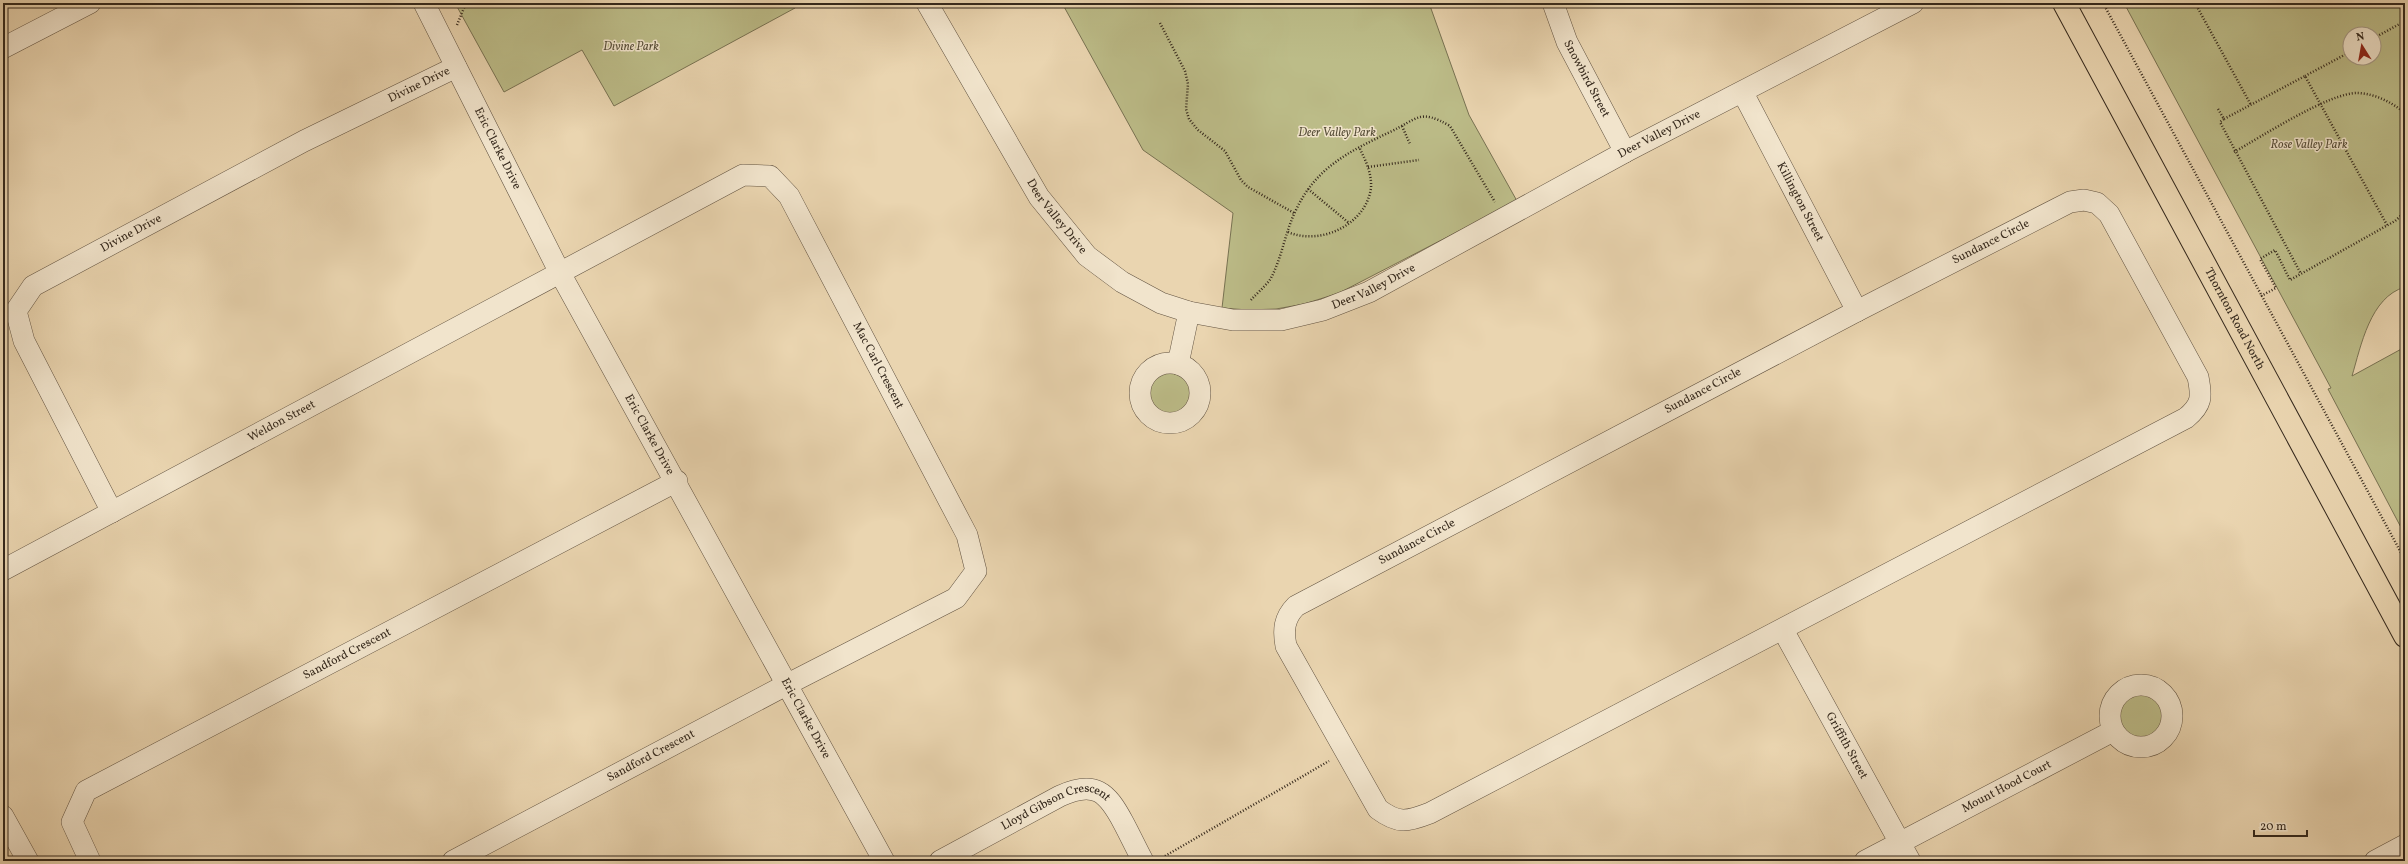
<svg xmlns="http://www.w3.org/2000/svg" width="2408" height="864" viewBox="0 0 2408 864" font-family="Vollkorn,serif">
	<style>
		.green { fill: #bcbc88; stroke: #787252; fill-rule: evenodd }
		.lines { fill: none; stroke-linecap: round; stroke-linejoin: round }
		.minor-casing { stroke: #625341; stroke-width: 22 }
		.major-casing { stroke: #34281c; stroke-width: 24 }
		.path { stroke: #34281c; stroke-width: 2.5; stroke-dasharray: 1 2; stroke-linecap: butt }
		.minor { stroke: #f1e4cc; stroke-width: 21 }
		.major { stroke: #ead5b0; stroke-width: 22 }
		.labels { text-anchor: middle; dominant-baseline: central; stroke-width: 3; stroke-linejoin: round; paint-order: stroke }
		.park-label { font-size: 12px; font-style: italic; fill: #564d37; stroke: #f1e4cc }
		.street-label { font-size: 12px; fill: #34281c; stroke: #f1e4cc }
	</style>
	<rect width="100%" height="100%" fill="#ead5b0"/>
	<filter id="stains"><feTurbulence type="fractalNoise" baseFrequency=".005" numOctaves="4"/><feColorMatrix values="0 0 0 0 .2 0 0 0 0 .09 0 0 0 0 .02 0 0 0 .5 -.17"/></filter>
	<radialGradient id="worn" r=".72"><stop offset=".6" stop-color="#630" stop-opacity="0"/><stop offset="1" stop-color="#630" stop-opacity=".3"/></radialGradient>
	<path class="green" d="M 455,3 L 792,3 L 795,8 L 614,106 L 582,50 L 504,92 Z
		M 1062,3 L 1429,3 L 1469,115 L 1517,201 L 1339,293 L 1304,304 L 1276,309 L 1248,310 L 1222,308 L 1233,213 L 1143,150 Z
		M 2124,3 L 2405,3 L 2405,287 C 2370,297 2361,346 2352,376 L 2405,347 L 2405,535 L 2328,389 L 2331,388 ZM 2350,34 L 2374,34 L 2374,58 L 2350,58 Z
		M1148 394a22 22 0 1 1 44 0a22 22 0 1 1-44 0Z
		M2119 715a23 23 0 1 1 46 0a23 23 0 1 1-46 0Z"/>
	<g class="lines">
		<defs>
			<g id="minor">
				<path id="s1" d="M 424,3 L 560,273 L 884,861"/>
				<path id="s2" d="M 927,3 L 1039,197 L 1087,256 L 1122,282 L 1161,303 L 1189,312 L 1233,320 L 1281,320 L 1323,310 L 1369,292 L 1625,152 L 1913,3"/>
				<path id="s3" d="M 1553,3 L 1567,42 L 1625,152"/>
				<path d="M 3,48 L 90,3"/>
				<path id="s4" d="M 1743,93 L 1857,311"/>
				<path d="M 2084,200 L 2097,203 L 2109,214 L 2198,377 C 2202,397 2202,405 2186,418 L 1430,813 C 1407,822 1398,824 1378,809 L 1286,646 C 1283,630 1284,618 1296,606 L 1857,311 L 2070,202 Z"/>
				<circle cx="1170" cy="393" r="30"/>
				<path d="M 1178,364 L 1189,312"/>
				<path id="s5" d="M 112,512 L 24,341 L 16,311 L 33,286 L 304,141 L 456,67"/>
				<path id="s6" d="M 3,570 L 743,175 L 770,176 L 789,196 L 967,535 L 976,571 L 956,598 L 786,685 L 453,861"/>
				<path id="s7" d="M 1783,630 L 1910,861"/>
				<circle cx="2141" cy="716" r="31"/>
				<path d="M 3,816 L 28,861"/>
				<path id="s8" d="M 90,861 L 72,822 L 86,791 L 677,481"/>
				<path id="s9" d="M 940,861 L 1060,796 C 1095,780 1107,792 1123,822 C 1130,835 1136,848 1143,861"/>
				<path id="s10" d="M 1865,861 L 2113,731"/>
				<path d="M 2375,861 L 2405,845"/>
			</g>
			<g id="major">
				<path id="s11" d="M 2064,3 L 2405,636"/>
			</g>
		</defs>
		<use href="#minor" class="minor-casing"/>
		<use href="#major" class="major-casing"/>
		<path class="path" d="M 2103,3 L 2405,560
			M 2195,3 L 2251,105
			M 1160,23 L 1185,71 L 1188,84 L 1186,109 L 1189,119 L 1198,130 L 1225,151 L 1241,180 L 1248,187 L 1294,213
			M 457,25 L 466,3
			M 2374,38 L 2405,21
			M 2305,76 L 2350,52
			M 2218,109 L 2224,119 L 2220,122 L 2301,274
			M 2224,119 L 2305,76 L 2387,225
			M 1402,126 L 1410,144
			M 2234,152 C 2261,137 2330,92 2358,93 C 2376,94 2391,102 2405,113
			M 1368,167 L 1419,160
			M 1308,189 L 1349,223
			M 1288,232 C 1320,246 1366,225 1371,188 C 1372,173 1365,159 1359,147
			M 2261,296 L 2276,288 L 2260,259 L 2275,250 L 2290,280 L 2395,221 L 2405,212
			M 1251,300 C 1257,293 1266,286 1271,278 C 1282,257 1285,233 1295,212 C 1315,168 1348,152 1390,132 C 1418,119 1419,108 1450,126 L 1495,202
			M 1165,856 L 1329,761"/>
		<use href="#minor" class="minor"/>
		<use href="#major" class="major"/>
	</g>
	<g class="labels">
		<g class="park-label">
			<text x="631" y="47">Divine Park</text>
			<text x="1337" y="133">Deer Valley Park</text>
			<text x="2309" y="145">Rose Valley Park</text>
		</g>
		<g class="street-label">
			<text stroke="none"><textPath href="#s3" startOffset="83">Snowbird Street</textPath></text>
			<text stroke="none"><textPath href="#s5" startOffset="689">Divine Drive</textPath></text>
			<text stroke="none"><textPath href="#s2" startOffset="933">Deer Valley Drive</textPath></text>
			<text stroke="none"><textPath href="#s1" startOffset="163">Eric Clarke Drive</textPath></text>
			<text stroke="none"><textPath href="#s4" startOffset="123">Killington Street</textPath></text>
			<text stroke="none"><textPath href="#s2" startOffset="250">Deer Valley Drive</textPath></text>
			<text stroke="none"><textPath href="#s5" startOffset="365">Divine Drive</textPath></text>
			<text transform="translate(1991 242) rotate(-27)">Sundance Circle</text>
			<text stroke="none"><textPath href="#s2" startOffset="609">Deer Valley Drive</textPath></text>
			<text stroke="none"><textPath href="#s11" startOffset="359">Thornton Road North</textPath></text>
			<text stroke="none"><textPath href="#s6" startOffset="1085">Mac Carl Crescent</textPath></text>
			<text transform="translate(1703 391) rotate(-28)">Sundance Circle</text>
			<text stroke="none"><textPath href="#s6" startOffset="316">Weldon Street</textPath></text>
			<text stroke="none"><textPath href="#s1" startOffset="487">Eric Clarke Drive</textPath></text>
			<text transform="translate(1417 542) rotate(-28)">Sundance Circle</text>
			<text stroke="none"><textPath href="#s8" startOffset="372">Sandford Crescent</textPath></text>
			<text stroke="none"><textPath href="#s1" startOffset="811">Eric Clarke Drive</textPath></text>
			<text stroke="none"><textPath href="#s7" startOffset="132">Griffith Street</textPath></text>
			<text transform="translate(651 756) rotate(-28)">Sandford Crescent</text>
			<text stroke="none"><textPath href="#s10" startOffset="160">Mount Hood Court</textPath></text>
			<text stroke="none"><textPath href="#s9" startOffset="130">Lloyd Gibson Crescent</textPath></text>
		</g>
	</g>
	<rect width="2408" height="864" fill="none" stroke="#ead5b0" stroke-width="16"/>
	<rect x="4" y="4" width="2400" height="856" fill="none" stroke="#34281c" stroke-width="2"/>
	<rect x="8" y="8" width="2392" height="848" fill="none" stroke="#34281c"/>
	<g transform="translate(2362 46) rotate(349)"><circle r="19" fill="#f1e4cc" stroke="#a59986"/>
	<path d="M0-3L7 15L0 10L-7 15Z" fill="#8f2418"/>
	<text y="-6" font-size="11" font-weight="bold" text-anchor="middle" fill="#34281c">N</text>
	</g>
	<path d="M2254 830v6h53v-6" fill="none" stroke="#34281c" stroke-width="2"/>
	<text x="2260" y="830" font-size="12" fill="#34281c" stroke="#f1e4cc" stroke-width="3" paint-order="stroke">20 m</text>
	<rect width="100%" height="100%" filter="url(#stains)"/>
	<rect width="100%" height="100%" fill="url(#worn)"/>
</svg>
